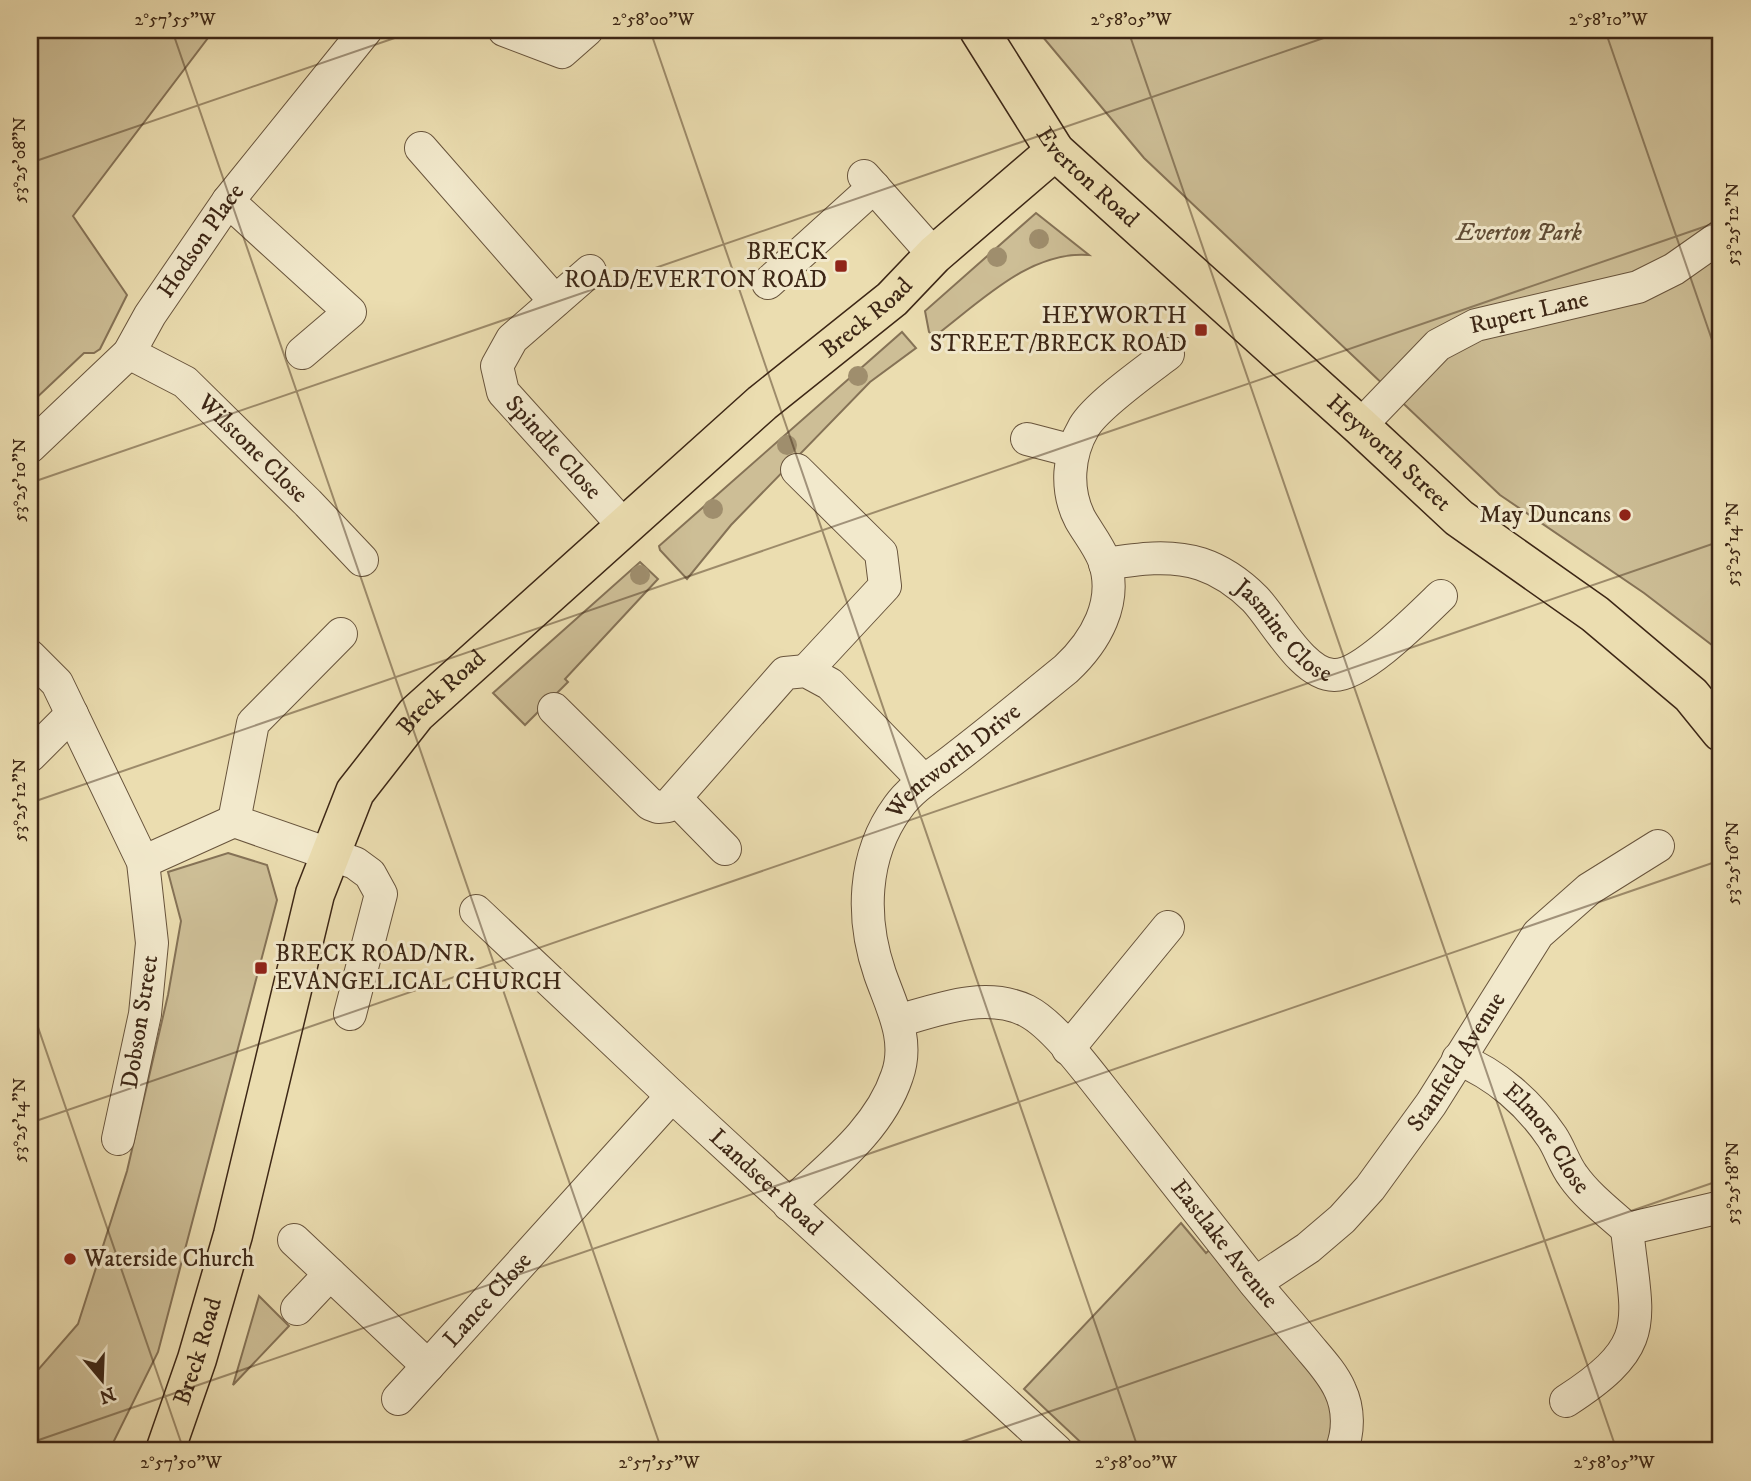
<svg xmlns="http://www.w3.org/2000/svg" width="1751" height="1481" viewBox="0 0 1751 1481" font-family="'IM FELL DW Pica',serif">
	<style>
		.green { fill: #cdbe96; stroke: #857256; stroke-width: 2 }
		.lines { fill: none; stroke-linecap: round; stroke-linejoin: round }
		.minor-casing { stroke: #68543c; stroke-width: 34 }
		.major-casing { stroke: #3d2716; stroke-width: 41 }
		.minor { stroke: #f2e9cc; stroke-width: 32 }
		.major { stroke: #ebddb0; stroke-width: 38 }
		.tree { fill: #9f8e6d }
		.ticks { fill: none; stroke: #3d2716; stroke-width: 2; stroke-opacity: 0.45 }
		.poi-dot { fill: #8f2418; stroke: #f2e9cc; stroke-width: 2.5 }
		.labels { text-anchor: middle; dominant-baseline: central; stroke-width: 6; stroke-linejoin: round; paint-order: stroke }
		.street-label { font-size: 24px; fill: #3d2716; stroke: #f2e9cc }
		.park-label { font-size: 24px; font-style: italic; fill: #614d36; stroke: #f2e9cc }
		.poi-label { font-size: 24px; fill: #3d2716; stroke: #f2e9cc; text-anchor: end }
		.neatline { fill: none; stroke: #3d2716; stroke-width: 2.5 }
		.ticks-label { font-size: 18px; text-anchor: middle; fill: #3d2716 }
	</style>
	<rect width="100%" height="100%" fill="#ebddb0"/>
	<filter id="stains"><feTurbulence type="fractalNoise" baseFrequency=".00286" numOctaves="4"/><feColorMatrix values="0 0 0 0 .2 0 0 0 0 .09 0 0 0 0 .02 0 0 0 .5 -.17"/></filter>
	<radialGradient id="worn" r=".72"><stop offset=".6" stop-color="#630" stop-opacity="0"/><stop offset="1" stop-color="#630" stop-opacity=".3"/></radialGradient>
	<path class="green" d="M 30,30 L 214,30 L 73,216 L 127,295 L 100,349 L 94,353 L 84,353 L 30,404 Z
		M 1037,30 L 1721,30 L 1721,652 L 1644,593 L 1500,495 L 1144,158 Z
		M 1036,213 L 1089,255 C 1030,250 979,303 935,336 L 929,332 L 925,311 Z
		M 902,332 L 916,348 L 870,382 L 731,525 L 687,579 L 660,550 L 659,546 Z
		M 640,562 L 658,579 L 565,679 L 568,682 L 525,725 L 493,693 Z
		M 228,853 L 267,865 L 277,900 L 158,1352 L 109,1451 L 30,1451 L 30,1379 L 78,1324 L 127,1171 L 168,995 L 181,921 L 168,872 Z
		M 1181,1223 L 1206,1253 L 1212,1248 L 1327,1393 L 1334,1416 L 1327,1451 L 1090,1451 L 1024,1389 Z
		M 259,1296 L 289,1326 L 233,1385 Z"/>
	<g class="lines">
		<defs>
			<g id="minor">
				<path d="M 504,30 L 562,52 L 587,30"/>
				<path d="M 421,148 L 555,301"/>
				<path d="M 864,176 L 934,255"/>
				<path d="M 228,201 L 350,312 L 302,353"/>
				<path id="s1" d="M 590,271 L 512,339 L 497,366 L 503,392 L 624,526"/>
				<path d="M 768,283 L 874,187"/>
				<path id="s2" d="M 129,353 L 185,382 L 308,503 L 362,560"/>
				<path id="s3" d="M 1360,426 L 1438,345 L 1476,325 L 1638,287 L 1674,269 L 1721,236"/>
				<path d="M 1027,439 L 1073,451"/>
				<path id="s4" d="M 30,447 L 129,353 L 150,315 L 228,201 L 366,30"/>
				<path d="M 797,470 L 881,553 L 885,586 L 806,671"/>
				<path id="s5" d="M 1105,564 C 1137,559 1170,554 1201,564 C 1222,571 1240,584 1255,599 C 1275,620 1303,675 1334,675 C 1362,676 1421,615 1441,596"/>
				<path d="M 30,656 L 57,683 L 143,862 L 152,943 L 145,1014 L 118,1139"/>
				<path d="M 554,709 L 650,804 L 658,807 L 668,806 L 785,673 L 806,671 L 830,684 L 924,781"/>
				<path d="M 30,756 L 72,714"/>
				<path d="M 676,799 L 725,849"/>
				<path d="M 234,821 L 253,723 L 341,634"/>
				<path d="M 143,862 L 234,821 L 355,863 L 370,874 L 381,894 L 350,1014"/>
				<path id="s6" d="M 476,911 L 672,1096 L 1057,1451"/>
				<path id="s7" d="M 898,1021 C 939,1009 986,991 1027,1011 C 1056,1026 1092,1077 1113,1103 C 1160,1163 1207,1223 1254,1282 C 1272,1304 1291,1325 1309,1347 C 1320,1360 1333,1374 1340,1390 C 1349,1409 1349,1432 1341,1451"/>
				<path d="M 1068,1049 L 1168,927"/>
				<path id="s8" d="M 1458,1059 C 1496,1074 1529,1103 1552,1137 C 1560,1149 1564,1164 1573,1176 C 1587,1196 1608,1212 1627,1229 L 1721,1207"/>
				<path id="s9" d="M 789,1205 C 829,1167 879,1130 897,1076 C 910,1040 892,1008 880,974 C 861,919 862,856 898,807 C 912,787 935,774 954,759 C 992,730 1029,699 1066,669 C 1095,642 1119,602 1104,560 C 1098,545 1088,533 1080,519 C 1065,490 1068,454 1084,427 C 1096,406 1147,370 1168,354"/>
				<path id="s10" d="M 294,1240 L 428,1366 L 672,1096"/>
				<path id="s11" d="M 1255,1283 L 1308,1248 L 1342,1219 L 1370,1188 L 1431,1104 L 1538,934 L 1589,889 L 1658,846"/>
				<path d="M 297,1309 L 330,1274"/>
				<path d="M 398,1399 L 428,1366"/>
				<path d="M 1566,1401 C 1654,1344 1637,1323 1627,1229"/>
			</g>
			<g id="major">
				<path id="s12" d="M 979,30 L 1055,151 L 1360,426 L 1459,518 L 1595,614 L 1691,695 L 1721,732"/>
				<path id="s13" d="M 165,1451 L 197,1359 L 233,1235 L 315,894 L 355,792 L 416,714 L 762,403 L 892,299 L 934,255 L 1055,151"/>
			</g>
		</defs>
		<use href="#minor" class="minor-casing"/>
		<use href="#major" class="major-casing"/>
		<use href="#minor" class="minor"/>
		<use href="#major" class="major"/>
	</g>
	<g class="tree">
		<circle cx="1039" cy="239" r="10"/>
		<circle cx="997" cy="257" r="10"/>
		<circle cx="858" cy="376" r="10"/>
		<circle cx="787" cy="445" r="10"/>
		<circle cx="713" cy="509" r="10"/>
		<circle cx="640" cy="575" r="10"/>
	</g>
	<path class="ticks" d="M 172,30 L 662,1451M 650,30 L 1139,1451M 1128,30 L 1617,1451M 1605,30 L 1721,366M 30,163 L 418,30M 30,483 L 1347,30M 30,803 L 1721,221M 30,1004 L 184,1451M 30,1123 L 1721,541M 30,1443 L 1721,860M 935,1451 L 1721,1180"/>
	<g class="poi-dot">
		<rect x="834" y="259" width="14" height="14" rx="3.5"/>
		<rect x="1194" y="323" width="14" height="14" rx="3.5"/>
		<circle cx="1625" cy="515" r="7"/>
		<rect x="254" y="961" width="14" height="14" rx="3.5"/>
		<circle cx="70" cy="1259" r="7"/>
	</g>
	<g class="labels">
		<g class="street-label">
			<text stroke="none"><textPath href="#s12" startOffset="184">Everton Road</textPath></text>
			<text stroke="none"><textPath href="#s4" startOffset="270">Hodson Place</textPath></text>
			<text stroke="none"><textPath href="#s3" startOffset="210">Rupert Lane</textPath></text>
			<text stroke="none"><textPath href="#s13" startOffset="1386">Breck Road</textPath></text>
			<text stroke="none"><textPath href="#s1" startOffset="236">Spindle Close</textPath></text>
			<text stroke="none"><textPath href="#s2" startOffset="158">Wilstone Close</textPath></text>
			<text stroke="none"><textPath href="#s12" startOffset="593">Heyworth Street</textPath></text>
			<text stroke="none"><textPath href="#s5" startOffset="205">Jasmine Close</textPath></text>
			<text stroke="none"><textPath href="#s13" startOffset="819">Breck Road</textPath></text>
			<text stroke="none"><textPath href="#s9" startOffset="523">Wentworth Drive</textPath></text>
			<text transform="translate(140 1022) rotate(-81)">Dobson Street</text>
			<text stroke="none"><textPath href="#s11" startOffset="303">Stanfield Avenue</textPath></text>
			<text stroke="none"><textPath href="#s8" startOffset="122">Elmore Close</textPath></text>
			<text stroke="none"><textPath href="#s6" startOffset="397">Landseer Road</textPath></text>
			<text stroke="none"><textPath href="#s7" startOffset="439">Eastlake Avenue</textPath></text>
			<text stroke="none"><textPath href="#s10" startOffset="273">Lance Close</textPath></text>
			<text stroke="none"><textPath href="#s13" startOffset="105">Breck Road</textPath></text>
		</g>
		<g class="park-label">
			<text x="1519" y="233">Everton Park</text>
		</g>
		<g class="poi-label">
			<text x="827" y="252">BRECK<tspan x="827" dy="28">ROAD/EVERTON ROAD</tspan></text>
			<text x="1187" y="316">HEYWORTH<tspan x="1187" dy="28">STREET/BRECK ROAD</tspan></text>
			<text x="1611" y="515">May Duncans</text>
			<text x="275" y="954" text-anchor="start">BRECK ROAD/NR.<tspan x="275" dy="28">EVANGELICAL CHURCH</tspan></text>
			<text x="84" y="1259" text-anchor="start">Waterside Church</text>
		</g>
	</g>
	<rect width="1751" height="1481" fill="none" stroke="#ebddb0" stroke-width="77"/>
	<g transform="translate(102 1380) rotate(161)" stroke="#f2e9cc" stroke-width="5" paint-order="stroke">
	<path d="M0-5L12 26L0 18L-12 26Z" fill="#3d2716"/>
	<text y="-10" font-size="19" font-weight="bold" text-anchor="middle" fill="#3d2716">N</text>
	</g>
	<rect x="38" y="38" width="1674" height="1404" class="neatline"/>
	<g class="ticks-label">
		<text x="175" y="25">2°57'55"W</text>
		<text x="653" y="25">2°58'00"W</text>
		<text x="1131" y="25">2°58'05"W</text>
		<text x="1608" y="25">2°58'10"W</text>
		<text transform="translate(19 160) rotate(-90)" y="6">53°25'08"N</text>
		<text transform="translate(1732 224) rotate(-90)" y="6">53°25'12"N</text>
		<text transform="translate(19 480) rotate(-90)" y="6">53°25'10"N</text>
		<text transform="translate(1732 544) rotate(-90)" y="6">53°25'14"N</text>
		<text transform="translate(19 800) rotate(-90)" y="6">53°25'12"N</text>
		<text transform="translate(1732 863) rotate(-90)" y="6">53°25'16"N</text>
		<text transform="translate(19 1120) rotate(-90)" y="6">53°25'14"N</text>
		<text transform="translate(1732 1183) rotate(-90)" y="6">53°25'18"N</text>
		<text x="181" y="1468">2°57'50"W</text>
		<text x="659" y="1468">2°57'55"W</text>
		<text x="1136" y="1468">2°58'00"W</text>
		<text x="1614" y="1468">2°58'05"W</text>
	</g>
	<rect width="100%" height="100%" filter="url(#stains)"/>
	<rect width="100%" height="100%" fill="url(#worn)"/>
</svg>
